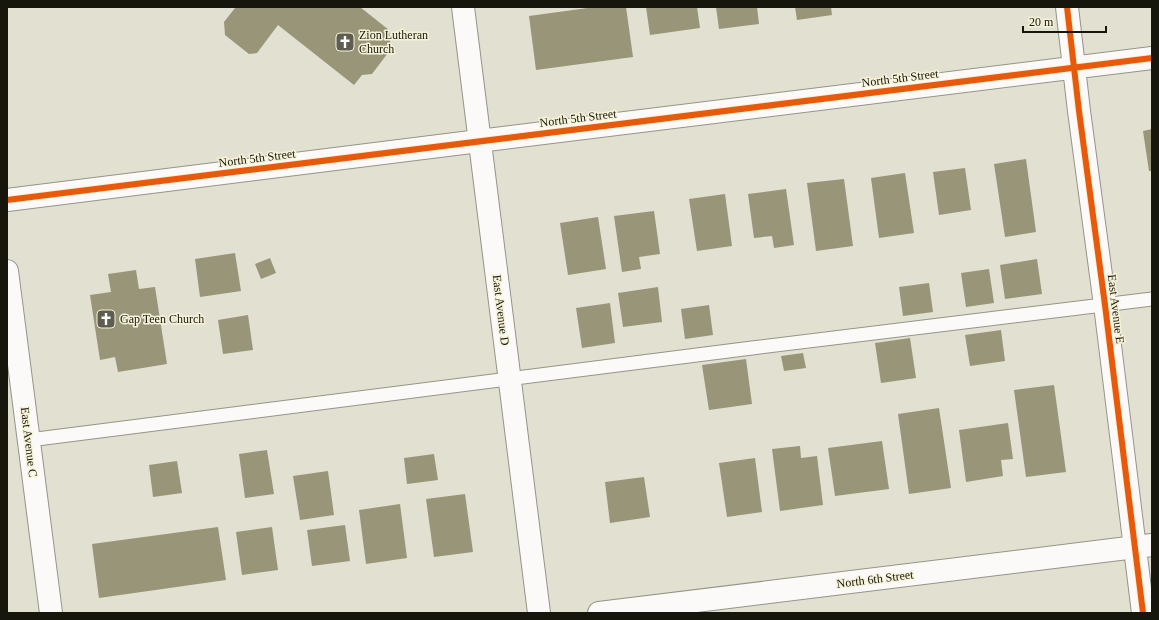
<svg xmlns="http://www.w3.org/2000/svg" width="1159" height="620" viewBox="0 0 1159 620" font-family="Georgia,serif">
	<style>
		.building { fill: #989578 }
		.lines { fill: none; stroke-linecap: round; stroke-linejoin: round }
		.lane-casing { stroke: #969488; stroke-width: 15 }
		.street-casing { stroke: #969488; stroke-width: 24 }
		.secondary-casing { stroke: #969488; stroke-width: 24 }
		.lane { stroke: #fbfaf8; stroke-width: 13 }
		.street { stroke: #fbfaf8; stroke-width: 22 }
		.secondary { stroke: #fbfaf8; stroke-width: 22 }
		.cycleway-casing { stroke: #f6f2d8; stroke-width: 8 }
		.cycleway { stroke: #e8590c; stroke-width: 6 }
		.labels { text-anchor: middle; dominant-baseline: central; stroke-width: 3; stroke-linejoin: round; paint-order: stroke }
		.poi-label { font-size: 12px; fill: #17160d; stroke: #f6f2d8; text-anchor: start }
		.street-label { font-size: 12px; fill: #17160d; stroke: #f6f2d8 }
	</style>
	<rect width="100%" height="100%" fill="#e2e0d1"/>
	<path class="building" d="M 233,7 L 360,7 L 389,30 L 391,49 L 372,74 L 362,75 L 354,85 L 278,25 L 257,53 L 249,54 L 225,35 L 224,22 L 235,8 Z
		M 595,7 L 626,7 L 633,57 L 536,70 L 529,16 Z
		M 646,7 L 697,7 L 700,28 L 650,35 Z
		M 716,7 L 757,7 L 759,24 L 719,29 Z
		M 795,7 L 831,7 L 832,15 L 797,20 Z
		M 1152,129 L 1152,171 L 1149,171 L 1143,131 Z
		M 1026,159 L 1036,232 L 1005,237 L 994,164 Z
		M 965,168 L 971,210 L 939,215 L 933,172 Z
		M 905,173 L 914,233 L 879,238 L 871,178 Z
		M 844,179 L 853,246 L 816,251 L 807,183 Z
		M 786,189 L 794,245 L 774,248 L 772,236 L 754,238 L 748,194 Z
		M 725,194 L 732,246 L 697,251 L 689,199 Z
		M 654,211 L 660,254 L 639,257 L 641,269 L 622,272 L 614,216 Z
		M 598,217 L 606,269 L 568,275 L 560,223 Z
		M 235,253 L 241,291 L 200,297 L 195,259 Z
		M 270,258 L 276,273 L 261,279 L 255,264 Z
		M 1037,259 L 1042,294 L 1005,299 L 1000,265 Z
		M 989,269 L 994,303 L 966,307 L 961,273 Z
		M 136,270 L 139,289 L 155,287 L 167,364 L 118,372 L 115,357 L 100,360 L 90,295 L 111,292 L 108,274 Z
		M 929,283 L 933,312 L 903,316 L 899,287 Z
		M 658,287 L 662,322 L 623,327 L 618,293 Z
		M 610,303 L 615,343 L 582,348 L 576,308 Z
		M 709,305 L 713,335 L 685,339 L 681,309 Z
		M 248,315 L 253,350 L 223,354 L 218,320 Z
		M 1001,330 L 1005,361 L 970,366 L 965,335 Z
		M 910,338 L 916,378 L 881,383 L 875,343 Z
		M 803,353 L 806,368 L 784,371 L 781,356 Z
		M 746,359 L 752,404 L 709,410 L 702,365 Z
		M 1054,385 L 1066,472 L 1026,477 L 1014,390 Z
		M 939,408 L 951,488 L 909,494 L 898,414 Z
		M 1008,423 L 1013,459 L 1001,460 L 1003,476 L 966,482 L 959,430 Z
		M 882,441 L 889,489 L 835,496 L 828,448 Z
		M 800,446 L 801,458 L 817,456 L 823,505 L 780,511 L 772,449 Z
		M 267,450 L 274,494 L 245,498 L 239,454 Z
		M 434,454 L 438,480 L 407,484 L 404,458 Z
		M 755,458 L 762,512 L 727,517 L 719,463 Z
		M 177,461 L 182,493 L 153,497 L 149,465 Z
		M 328,471 L 334,515 L 300,520 L 293,476 Z
		M 644,477 L 650,517 L 610,523 L 605,482 Z
		M 465,494 L 473,552 L 434,557 L 426,499 Z
		M 400,504 L 407,558 L 366,564 L 359,510 Z
		M 345,525 L 350,561 L 312,566 L 307,530 Z
		M 218,527 L 226,580 L 99,598 L 92,544 Z
		M 272,527 L 278,570 L 242,575 L 236,532 Z"/>
	<g class="lines">
		<defs>
			<path id="lane" d="M 29,440 L 752,348 L 1152,299"/>
			<path id="street" d="M 463,7 L 539,613
				M 1067,7 L 1079,111 L 1105,305 L 1143,613
				M 479,141 L 1152,58
				M 599,613 L 1152,545"/>
			<path id="secondary" d="M 7,200 L 479,141
				M 7,271 L 51,613"/>
		</defs>
		<use href="#lane" class="lane-casing"/>
		<use href="#street" class="street-casing"/>
		<use href="#secondary" class="secondary-casing"/>
		<use href="#lane" class="lane"/>
		<use href="#street" class="street"/>
		<use href="#secondary" class="secondary"/>
		<defs>
			<path id="cycleway" d="M 1067,7 L 1079,111 L 1105,305 L 1143,613
				M 7,200 L 1152,58"/>
		</defs>
		<use href="#cycleway" class="cycleway-casing"/>
		<use href="#cycleway" class="cycleway"/>
	</g>
	<defs>
		<symbol id="church-square" viewBox="-11 -11 22 22"><rect x="-9" y="-9" width="18" height="18" rx="4" fill="#5e5d52" stroke="#f6f2d8"/><path d="M-1.2-6h2.4v3.5h3.3v2.4h-3.3V6h-2.4V-.1h-3.3v-2.4h3.3Z" fill="#fff"/></symbol>
	</defs>
	<g fill-rule="evenodd">
		<use href="#church-square" x="334" y="31" width="22" height="22"/>
		<use href="#church-square" x="95" y="308" width="22" height="22"/>
	</g>
	<g class="labels">
		<g class="poi-label">
			<text x="359" y="35">Zion Lutheran<tspan x="359" dy="14">Church</tspan></text>
			<text x="120" y="319">Gap Teen Church</text>
		</g>
		<g class="street-label">
			<text transform="translate(900 78) rotate(-7)">North 5th Street</text>
			<text transform="translate(578 118) rotate(-7)">North 5th Street</text>
			<text transform="translate(257 158) rotate(-7)">North 5th Street</text>
			<text transform="translate(1116 309) rotate(83)">East Avenue E</text>
			<text transform="translate(501 310) rotate(83)">East Avenue D</text>
			<text transform="translate(29 442) rotate(83)">East Avenue C</text>
			<text transform="translate(875 579) rotate(-7)">North 6th Street</text>
		</g>
	</g>
	<rect width="1159" height="620" fill="none" stroke="#17160d" stroke-width="16"/>
	<path d="M1023 26v6h83v-6" fill="none" stroke="#17160d" stroke-width="2"/>
	<text x="1029" y="26" font-size="12" fill="#17160d" stroke="#f6f2d8" stroke-width="3" paint-order="stroke">20 m</text>
</svg>
